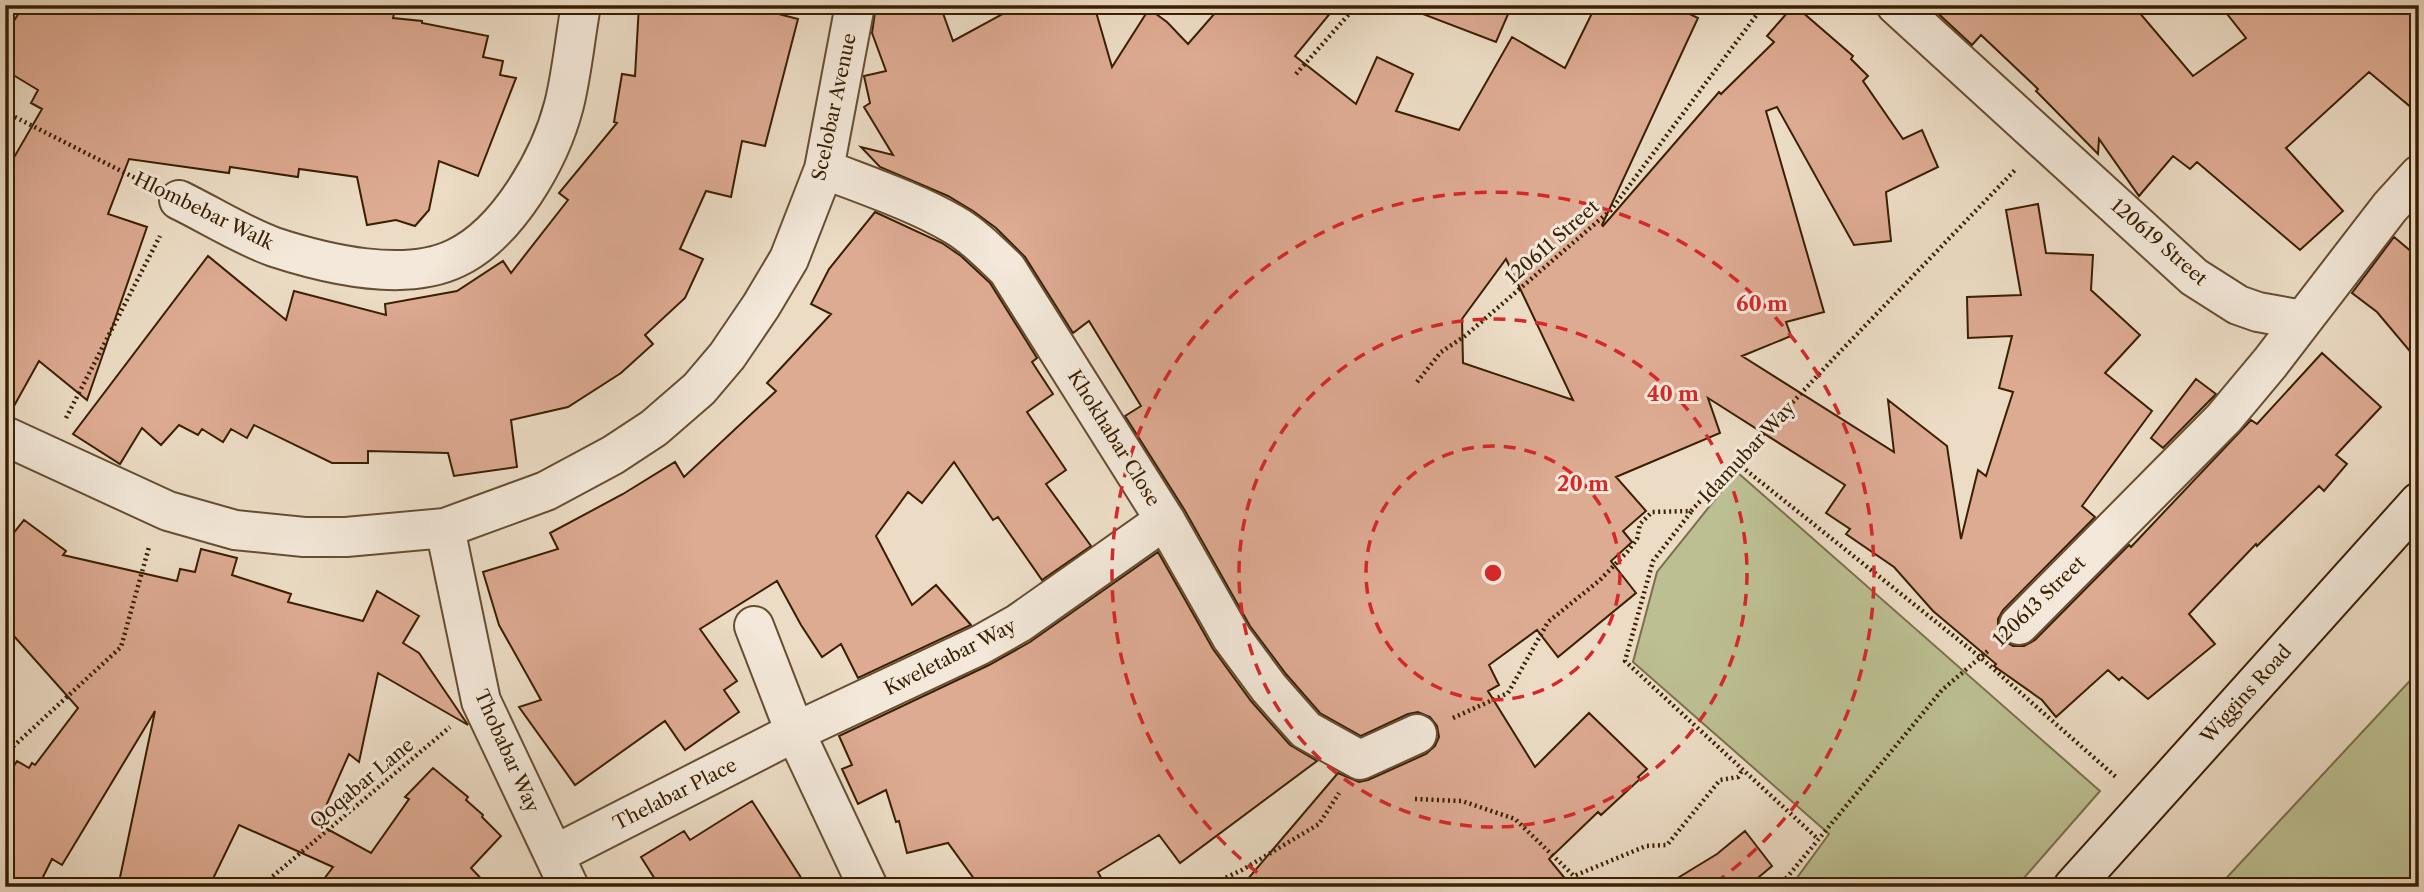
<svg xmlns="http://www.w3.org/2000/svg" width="2424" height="892" viewBox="0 0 2424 892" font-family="'Libre Caslon Text',serif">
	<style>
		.green { fill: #bcbf92; stroke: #7b6f4a; stroke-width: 2 }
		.building { fill: #ddaa92; stroke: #3a1f01; stroke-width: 2; fill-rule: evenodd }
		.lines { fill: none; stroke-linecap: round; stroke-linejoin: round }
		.street-casing { stroke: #664e32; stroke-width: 42 }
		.secondary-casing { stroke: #3a1f01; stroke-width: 42 }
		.path { stroke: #3a1f01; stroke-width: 4.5; stroke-dasharray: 2 3.5; stroke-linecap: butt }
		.street { stroke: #f3e8d9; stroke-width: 38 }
		.secondary { stroke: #f3e8d9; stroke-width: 38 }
		.ring { fill: none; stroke: #d62828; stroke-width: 3.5; stroke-dasharray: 12 9 }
		.labels { text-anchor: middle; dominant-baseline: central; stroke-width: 6; stroke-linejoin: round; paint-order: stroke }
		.street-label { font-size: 19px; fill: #3a1f01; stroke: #f3e8d9 }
		.centre { fill: #d62828; stroke: #f3e8d9; stroke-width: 3.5 }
		.ring-label { font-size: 21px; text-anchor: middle; font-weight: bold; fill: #d62828; stroke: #f3e8d9; stroke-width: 6; stroke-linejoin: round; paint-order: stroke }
	</style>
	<rect width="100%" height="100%" fill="#ecdcc5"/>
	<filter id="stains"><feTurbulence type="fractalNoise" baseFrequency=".00286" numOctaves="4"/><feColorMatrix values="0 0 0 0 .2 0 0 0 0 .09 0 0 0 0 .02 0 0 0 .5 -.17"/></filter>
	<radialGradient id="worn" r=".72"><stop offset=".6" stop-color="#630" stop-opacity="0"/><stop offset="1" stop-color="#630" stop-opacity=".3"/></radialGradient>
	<path class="green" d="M 1737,472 L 2100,791 L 2016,887 L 1799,887 L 1794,882 L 1829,834 L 1633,662 L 1657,572 Z
		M 2419,671 L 2419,887 L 2218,887 Z"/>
	<path class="building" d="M 24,5 L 396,5 L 393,18 L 422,21 L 422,23 L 488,36 L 483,57 L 503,61 L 500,75 L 516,78 L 478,176 L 439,161 L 429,210 L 415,226 L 396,220 L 367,225 L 357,177 L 299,169 L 298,177 L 230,167 L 229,173 L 129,159 L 108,214 L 147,227 L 87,400 L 39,361 L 9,415 L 5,415 L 5,173 L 42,109 L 31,103 L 38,90 L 5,70 L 5,35 Z
		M 639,5 L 744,5 L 798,19 L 765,146 L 742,141 L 731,197 L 706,191 L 680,249 L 703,259 L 685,298 L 645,335 L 653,344 L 621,373 L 568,407 L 511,420 L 517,467 L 454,476 L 448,453 L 368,451 L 368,463 L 332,463 L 254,425 L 247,438 L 231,429 L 223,442 L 202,429 L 198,435 L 179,425 L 161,445 L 142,428 L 120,464 L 73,434 L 208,256 L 286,320 L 294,291 L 386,315 L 385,304 L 457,291 L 503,261 L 511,273 L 568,200 L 559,193 L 617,123 L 614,122 L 622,74 L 635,76 Z
		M 876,5 L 940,5 L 953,41 L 1019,5 L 1094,5 L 1112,67 L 1149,9 L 1167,22 L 1188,44 L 1222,5 L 1337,5 L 1295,56 L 1356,104 L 1377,57 L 1413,74 L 1396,111 L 1459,130 L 1512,37 L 1565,68 L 1596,5 L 1671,5 L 1698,18 L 1602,225 L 1603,226 L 1719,92 L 1721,94 L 1774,42 L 1767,36 L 1794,5 L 1853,56 L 1851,59 L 1868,76 L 1863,81 L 1903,139 L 1922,130 L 1938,167 L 1886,192 L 1891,241 L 1854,245 L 1777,107 L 1766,111 L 1824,312 L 1786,322 L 1791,336 L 1742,356 L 1894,452 L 1888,400 L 1947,446 L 1961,539 L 1978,470 L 1986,476 L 2013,392 L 1999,388 L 2012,336 L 1968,338 L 1967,297 L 2021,295 L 2006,210 L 2038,204 L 2046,253 L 2093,255 L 2091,290 L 2140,335 L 2105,373 L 2152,411 L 2082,506 L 2095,517 L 2003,610 L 1998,619 L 1998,630 L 2003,640 L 2013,646 L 2024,646 L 2035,640 L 2129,545 L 2131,547 L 2251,420 L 2257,424 L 2322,353 L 2381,407 L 2336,455 L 2347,464 L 2324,491 L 2319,486 L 2257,546 L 2256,544 L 2189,614 L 2215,644 L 2148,699 L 2122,677 L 2119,680 L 2108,670 L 2056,717 L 2042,700 L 1994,666 L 1996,664 L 1933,611 L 1894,567 L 1846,534 L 1850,529 L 1826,513 L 1845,485 L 1708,398 L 1720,433 L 1616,477 L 1646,511 L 1623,531 L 1632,542 L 1611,561 L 1636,593 L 1558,657 L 1537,630 L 1489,665 L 1499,685 L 1488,691 L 1535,767 L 1589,713 L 1647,769 L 1638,777 L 1640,779 L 1601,815 L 1598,812 L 1549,859 L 1572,887 L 1241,887 L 1338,773 L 1359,782 L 1368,780 L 1426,754 L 1435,746 L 1439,737 L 1437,726 L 1430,717 L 1418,712 L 1408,714 L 1361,736 L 1320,713 L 1286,674 L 1250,626 L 1184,509 L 1125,416 L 1141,406 L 1089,321 L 1073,333 L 1025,257 L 996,228 L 973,211 L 948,196 L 880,167 L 861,147 L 893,155 L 864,107 L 870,103 L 864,76 L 886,71 L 872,33 ZM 1506,259 L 1573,400 L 1463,363 L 1462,319 Z
		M 1408,5 L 1512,5 L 1496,42 L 1407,8 Z
		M 1929,5 L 2133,5 L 2193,76 L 2246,38 L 2220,5 L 2419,5 L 2419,114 L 2369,72 L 2286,148 L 2343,211 L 2300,250 L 2197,162 L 2190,169 L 2173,156 L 2139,196 L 2099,139 L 2098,154 L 2036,91 L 2038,89 L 1981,35 L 1972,45 Z
		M 875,212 L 942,243 L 961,256 L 990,283 L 1037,358 L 1032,362 L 1053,394 L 1027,412 L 1066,470 L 1046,484 L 1091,546 L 1042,580 L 998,517 L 993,520 L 954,462 L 922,503 L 908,492 L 876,536 L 912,605 L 936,585 L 971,625 L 858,678 L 841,644 L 822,657 L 801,625 L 777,581 L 700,629 L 737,681 L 724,690 L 739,712 L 685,750 L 665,721 L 575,785 L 519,707 L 541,700 L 499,625 L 483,572 L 558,549 L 550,533 L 623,494 L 675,462 L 684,477 L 776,391 L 767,383 L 831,314 L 811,304 L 829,269 Z
		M 2394,237 L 2419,258 L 2419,362 L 2377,312 L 2352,293 Z
		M 2196,379 L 2216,394 L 2163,448 L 2151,438 Z
		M 24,520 L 66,551 L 63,555 L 177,581 L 180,569 L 195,572 L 201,549 L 237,558 L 232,575 L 291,594 L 288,602 L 363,621 L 377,591 L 419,616 L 403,643 L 419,653 L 468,725 L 378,673 L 359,762 L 349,754 L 318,824 L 371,853 L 409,799 L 405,797 L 433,768 L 468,797 L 466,800 L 483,815 L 482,817 L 501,836 L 471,868 L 489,887 L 318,887 L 333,867 L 239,825 L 209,887 L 118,887 L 155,711 L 62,865 L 52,859 L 38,887 L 5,887 L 5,780 L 17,761 L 29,768 L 32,763 L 35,765 L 78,708 L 5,626 L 5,544 Z
		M 1158,552 L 1213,649 L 1251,701 L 1290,745 L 1317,761 L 1180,863 L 1159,835 L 1098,872 L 1106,887 L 980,887 L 948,843 L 907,853 L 899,821 L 896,822 L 886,790 L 858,804 L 842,769 L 852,765 L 839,736 L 989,665 L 1030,642 Z
		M 752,801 L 807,887 L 660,887 L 641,857 L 684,831 L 690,840 Z
		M 1745,831 L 1772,866 L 1747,887 L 1663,887 L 1717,854 Z"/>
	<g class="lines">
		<defs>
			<path id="street" d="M 1896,5 L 2194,277 L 2238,305 L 2258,312 L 2303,320 L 2390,207 L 2419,175
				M 824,169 C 867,186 913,201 953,224 C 974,236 990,253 1007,269 L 1165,520 L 1232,638 L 1269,688 L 1306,730 L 1360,760 L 1417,734
				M 179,200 C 210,215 241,235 274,247 C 326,264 405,283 456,258 C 508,233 550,159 564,105 C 572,73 575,38 581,5
				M 5,436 L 168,511 L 235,530 L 304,537 L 346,537 L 445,528 L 546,491 L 613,455 L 654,428 L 699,389 L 727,356 L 761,306 L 789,259 L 824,169 L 855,5
				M 445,528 L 481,701 L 569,887
				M 2019,625 L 2224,418 L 2270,363 L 2303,320
				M 754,626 L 795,732 L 868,887
				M 554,855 L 795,732 L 980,645 L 1019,623 L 1165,520"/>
			<path id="secondary" d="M 2073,887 L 2419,502"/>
		</defs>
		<use href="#street" class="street-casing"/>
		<use href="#secondary" class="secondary-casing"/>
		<path class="path" d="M 1296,74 L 1357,5
			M 5,112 L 145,183
			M 1417,382 L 1441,352 L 1465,336 L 1611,210 L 1764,5
			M 66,418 L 160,236
			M 1737,463 L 1980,657 L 2117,778
			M 1691,512 L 1653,561 L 1625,661 L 1818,839
			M 1453,718 L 1508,693 L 1548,622 L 1600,580 L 1628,551 L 1637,539 L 1640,524 L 1652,512 L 1691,511 L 1835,357 L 2015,170
			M 5,754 L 121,647 L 149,547
			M 1415,799 L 1462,801 L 1515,819 L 1574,876 L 1646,846 L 1667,845 L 1720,780 L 1738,777 L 1743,769
			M 260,887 L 450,727
			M 1206,887 L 1242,870 L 1319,824 L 1339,793
			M 1779,887 L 1942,690 L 1989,650"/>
		<use href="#street" class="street"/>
		<use href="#secondary" class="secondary"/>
	</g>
	<g class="ring">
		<circle cx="1493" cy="573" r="127"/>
		<circle cx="1493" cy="573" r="254"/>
		<path d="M1274 885A381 381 0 1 1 1712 885"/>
	</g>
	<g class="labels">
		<g class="street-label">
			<text transform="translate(834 107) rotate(-78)">Scelobar Avenue</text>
			<text transform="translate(204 211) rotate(26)">Hlombebar Walk</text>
			<text transform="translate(1552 242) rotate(-41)">120611 Street</text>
			<text transform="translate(2159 242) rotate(41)">120619 Street</text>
			<text transform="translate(1114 438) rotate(58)">Khokhabar Close</text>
			<text transform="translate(1747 452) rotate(-47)">Idamubar Way</text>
			<text transform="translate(2039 601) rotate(-44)">120613 Street</text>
			<text transform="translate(950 657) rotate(-27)">Kweletabar Way</text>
			<text transform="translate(2246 694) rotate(-48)">Wiggins Road</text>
			<text transform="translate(507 751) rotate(66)">Thobabar Way</text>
			<text transform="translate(362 783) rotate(-40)">Qoqabar Lane</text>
			<text transform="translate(675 794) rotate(-27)">Thelabar Place</text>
		</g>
	</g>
	<circle cx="1493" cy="573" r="10" class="centre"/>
	<g class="ring-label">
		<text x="1762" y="311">60 m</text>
		<text x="1673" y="401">40 m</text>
		<text x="1583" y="491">20 m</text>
	</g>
	<rect width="2424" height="892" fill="none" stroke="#ecdcc5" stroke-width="28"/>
	<rect x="7" y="7" width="2410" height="878" fill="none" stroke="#3a1f01" stroke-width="3.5"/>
	<rect x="14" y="14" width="2396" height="864" fill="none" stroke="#3a1f01" stroke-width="2"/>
	<rect width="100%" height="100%" filter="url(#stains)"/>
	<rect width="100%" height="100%" fill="url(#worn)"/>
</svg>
